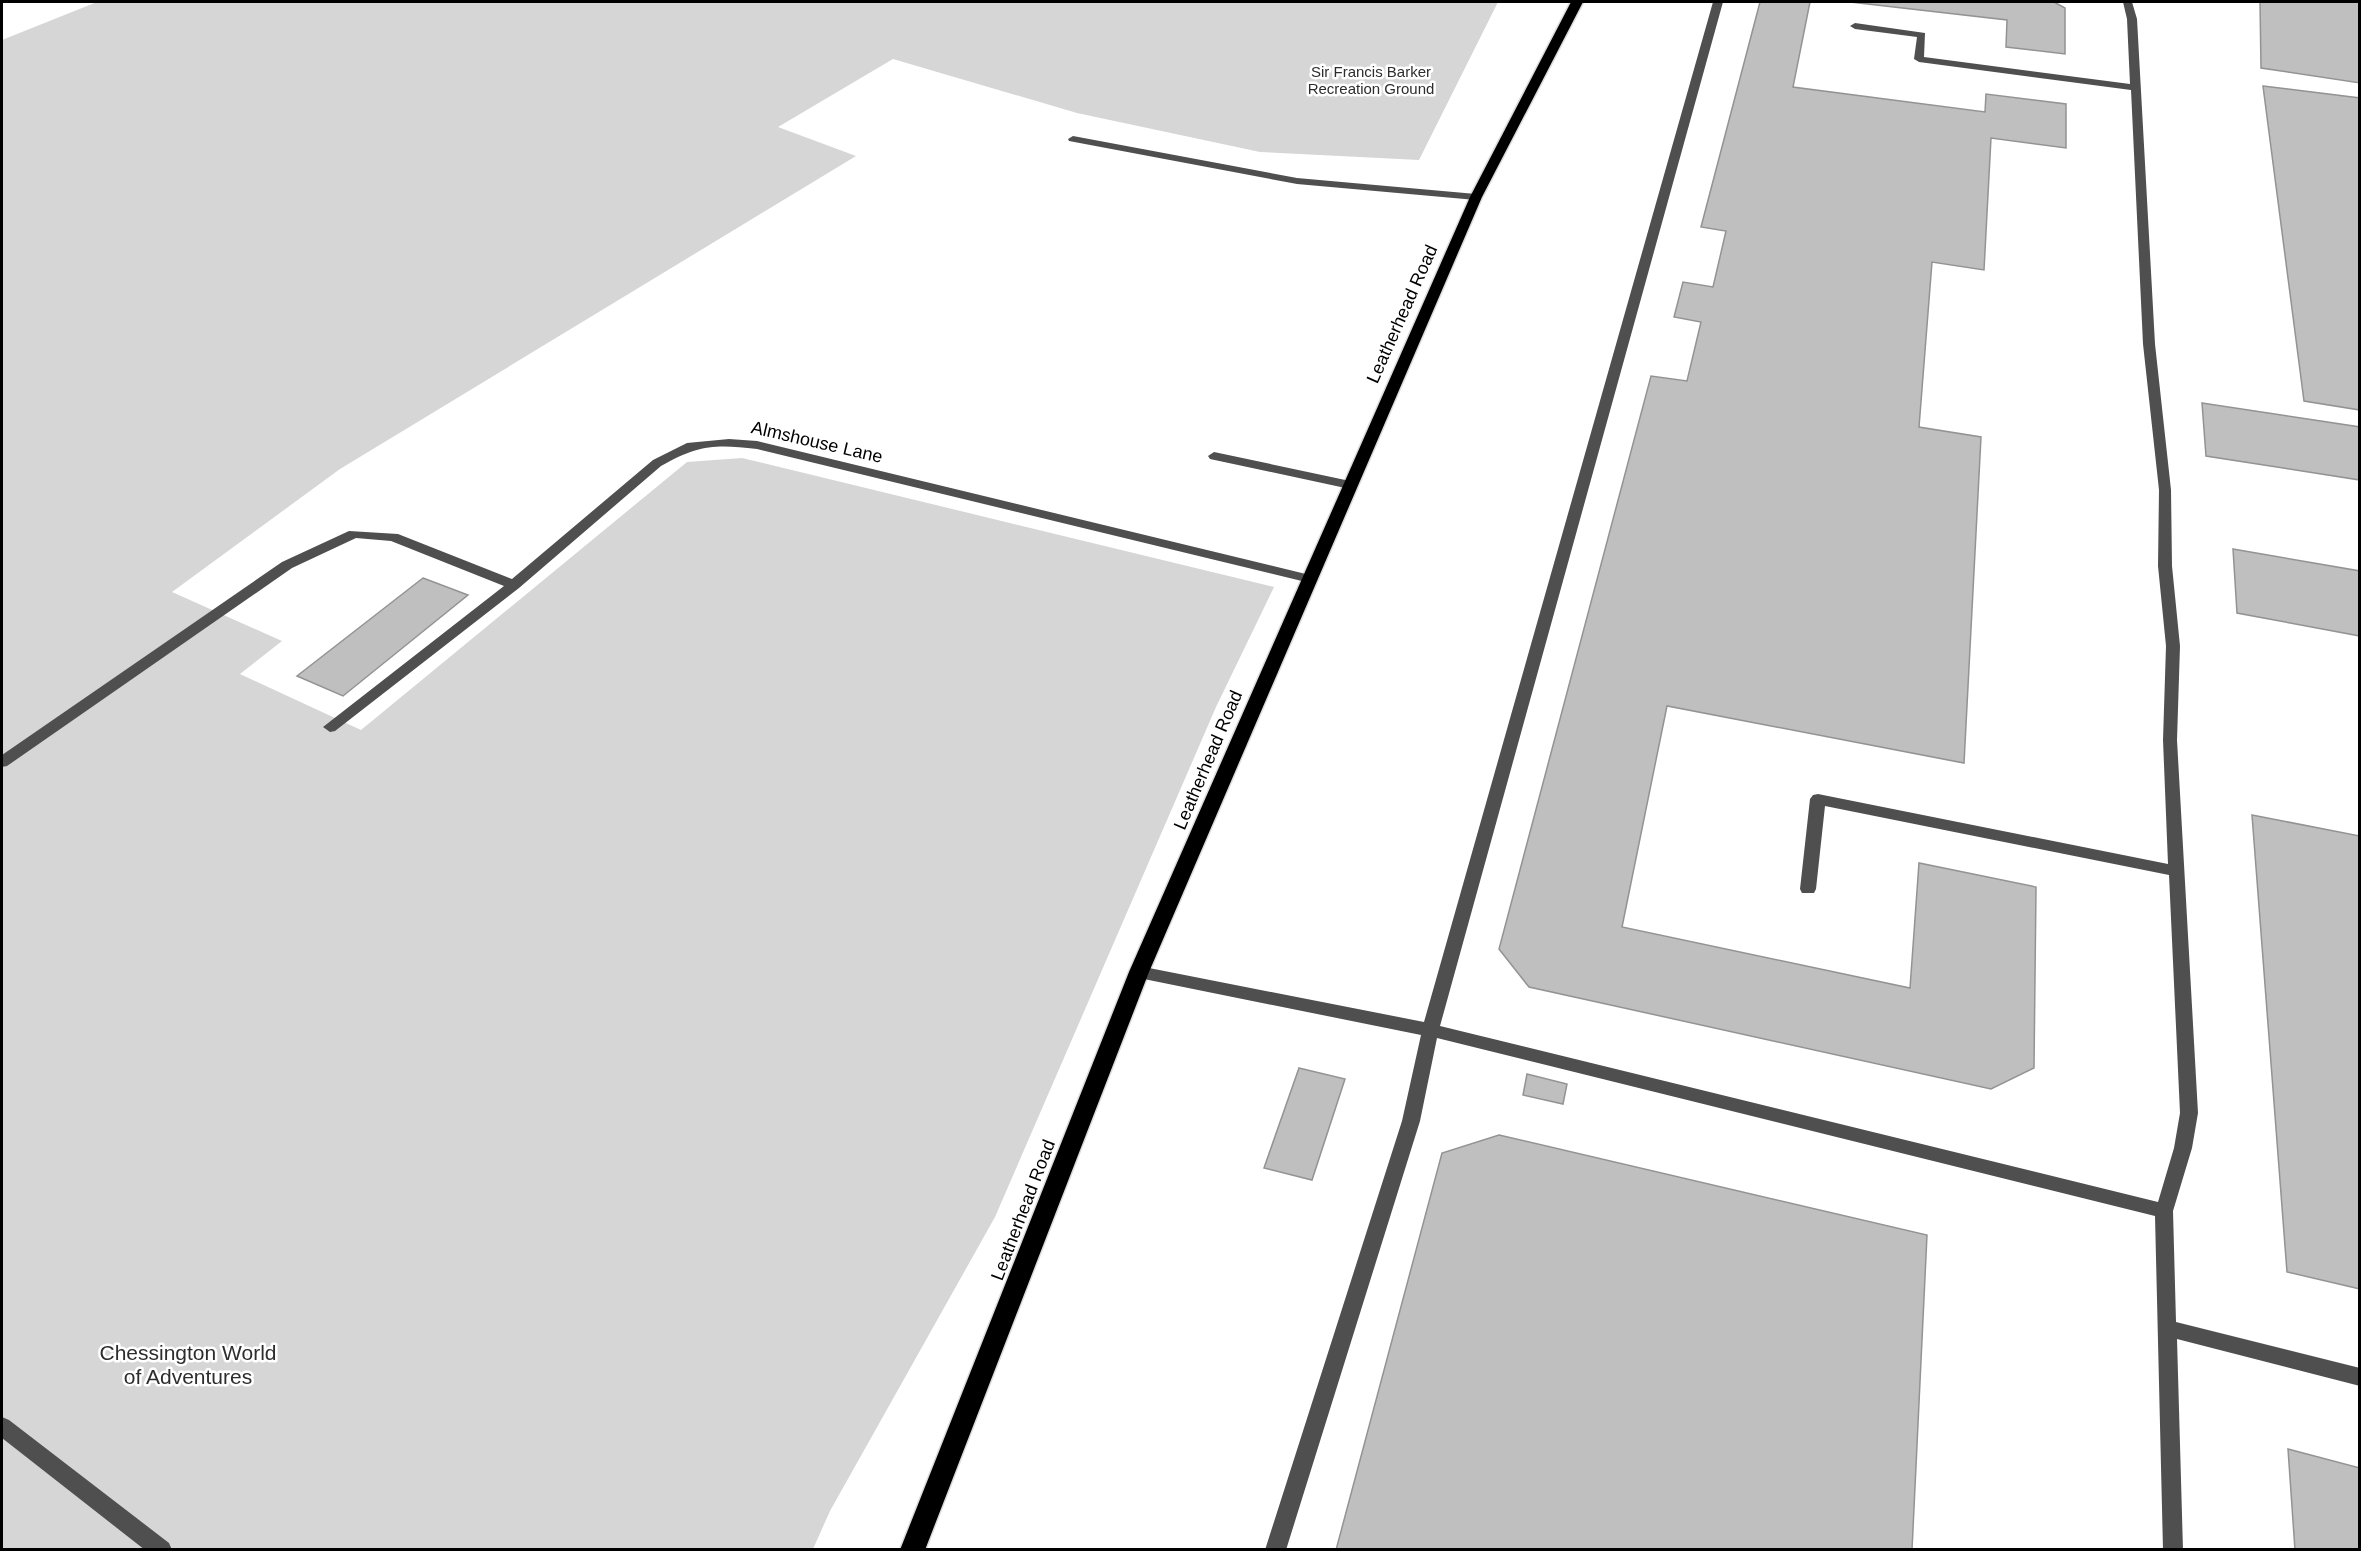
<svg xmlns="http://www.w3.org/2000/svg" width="2361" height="1551" viewBox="0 0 2361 1551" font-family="Arial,sans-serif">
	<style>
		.green { fill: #d6d6d6 }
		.building { fill: #bfbfbf; stroke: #939393; stroke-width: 1.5 }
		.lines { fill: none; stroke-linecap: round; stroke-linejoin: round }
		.highway-casing { stroke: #dbdbdb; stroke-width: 3 }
		.minor { fill: #4f4f4f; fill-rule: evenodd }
		.highway { fill: #000; fill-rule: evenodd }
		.labels { text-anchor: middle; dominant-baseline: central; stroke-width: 5; stroke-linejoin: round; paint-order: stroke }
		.far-park-label { font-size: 15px; fill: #2d2d2d; stroke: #fff }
		.street-label { font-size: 18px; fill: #000; stroke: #fff }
		.near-park-label { font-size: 21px; fill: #2d2d2d; stroke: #fff }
	</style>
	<rect width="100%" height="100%" fill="#fff"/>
	<path class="green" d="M 97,2 L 1498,2 L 1419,160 L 1260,152 L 1077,113 L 893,59 L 778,127 L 856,156 L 340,469 L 172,592 L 282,641 L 240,674 L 361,730 L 687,462 L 742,458 L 1274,587 L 1216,707 L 995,1217 L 830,1511 L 813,1549 L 2,1550 L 2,40 Z"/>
	<path class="building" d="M 1760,2 L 1810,2 L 1793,87 L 1985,112 L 1986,94 L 2066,104 L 2066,148 L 1991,138 L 1984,270 L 1932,262 L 1919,427 L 1981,437 L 1964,763 L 1667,706 L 1622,927 L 1910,988 L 1919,863 L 2036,887 L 2034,1068 L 1991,1089 L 1529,987 L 1499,949 L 1651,376 L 1687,381 L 1701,322 L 1674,317 L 1683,282 L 1713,287 L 1726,231 L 1701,227 Z
		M 1850,2 L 2054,2 L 2065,8 L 2065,54 L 2006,47 L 2007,20 Z
		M 2260,2 L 2360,2 L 2360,83 L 2261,68 Z
		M 2263,86 L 2360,98 L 2360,410 L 2304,401 Z
		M 2202,403 L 2360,427 L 2360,480 L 2206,456 Z
		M 2233,549 L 2360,571 L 2360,636 L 2237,613 Z
		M 423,578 L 468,595 L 343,696 L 297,676 Z
		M 2252,815 L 2360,836 L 2360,1289 L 2287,1272 Z
		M 1299,1068 L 1345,1079 L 1312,1180 L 1264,1168 Z
		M 1527,1074 L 1567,1084 L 1563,1104 L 1523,1095 Z
		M 1499,1135 L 1927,1235 L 1912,1550 L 1336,1550 L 1442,1153 Z
		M 2288,1449 L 2360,1468 L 2360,1550 L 2295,1550 Z"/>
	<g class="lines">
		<defs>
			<path id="highway" d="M 1571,2 L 1583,2 L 1482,197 L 1149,972 L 925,1550 L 900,1550 L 1129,972 L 1470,197 Z"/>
		</defs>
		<use href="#highway" class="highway-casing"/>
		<path class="minor" d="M 1713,2 L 1723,2 L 1440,1026 L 2158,1202 L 2174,1148 L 2180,1113 L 2169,875 L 1825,806 L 1816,889 L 1814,893 L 1802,893 L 1800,889 L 1810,799 L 1813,795 L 1818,794 L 2168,864 L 2163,740 L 2166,646 L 2158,566 L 2159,490 L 2143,344 L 2131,90 L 1919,62 L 1914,59 L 1917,37 L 1855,29 L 1850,26 L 1855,23 L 1925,33 L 1924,57 L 2130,84 L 2127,19 L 2123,2 L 2132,2 L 2137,19 L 2155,344 L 2171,490 L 2172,566 L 2180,646 L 2177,740 L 2198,1113 L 2192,1148 L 2173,1211 L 2176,1322 L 2360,1368 L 2360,1386 L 2177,1339 L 2183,1550 L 2163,1550 L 2155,1216 L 1437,1038 L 1420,1121 L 1286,1550 L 1265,1550 L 1402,1121 L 1421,1035 L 1139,978 L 1133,976 L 1131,972 L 1133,968 L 1139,966 L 1424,1022 Z
			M 1073,136 L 1297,178 L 1476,194 L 1481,197 L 1476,200 L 1297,184 L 1069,141 L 1068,139 Z
			M 729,439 L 757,441 L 1310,575 L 1317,579 L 1310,583 L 757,449 C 715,444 698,445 661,466 L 519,588 L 335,731 L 330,732 L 323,727 L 504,586 L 391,541 L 356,538 L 292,568 L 7,766 L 2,767 L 2,755 L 282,562 L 349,531 L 398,534 L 512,579 L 653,460 L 687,443 Z
			M 1214,452 L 1350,481 L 1356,485 L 1350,489 L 1210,459 L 1208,456 Z
			M 2,1417 L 9,1420 L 169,1543 L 172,1550 L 145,1550 L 2,1438 Z"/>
		<use href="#highway" class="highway"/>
	</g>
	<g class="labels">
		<g class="far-park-label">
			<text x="1371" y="71">Sir Francis Barker<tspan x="1371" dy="17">Recreation Ground</tspan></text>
		</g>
		<g class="street-label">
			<text transform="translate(1402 314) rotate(-66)">Leatherhead Road</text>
			<text transform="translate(817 442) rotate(13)">Almshouse Lane</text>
			<text transform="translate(1208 760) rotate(-67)">Leatherhead Road</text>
			<text transform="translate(1023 1210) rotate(-69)">Leatherhead Road</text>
		</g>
		<g class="near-park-label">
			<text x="188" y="1352">Chessington World<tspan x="188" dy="24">of Adventures</tspan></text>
		</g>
	</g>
	<rect width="2361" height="1551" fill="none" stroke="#000000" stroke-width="6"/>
</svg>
